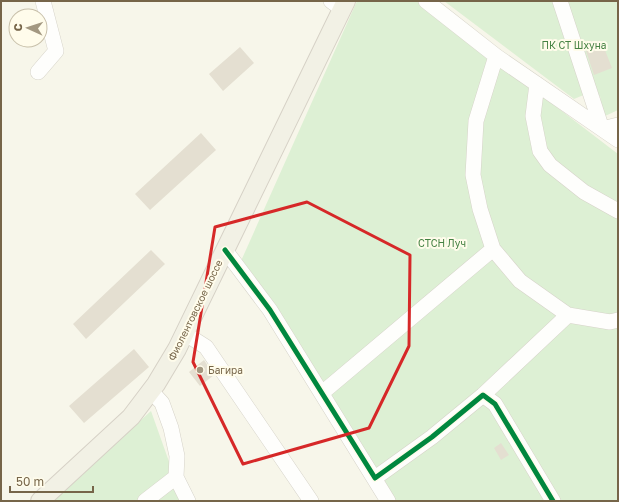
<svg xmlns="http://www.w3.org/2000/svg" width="619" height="502" viewBox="0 0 619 502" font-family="'Golos Text',sans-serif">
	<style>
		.green { fill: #ddf0d4 }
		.building { fill: #e4dfd1 }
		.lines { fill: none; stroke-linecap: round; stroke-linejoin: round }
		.minor-casing { stroke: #d6d3c9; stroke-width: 16 }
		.major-casing { stroke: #d6d1c6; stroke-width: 20 }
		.minor { stroke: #fefefc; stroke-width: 15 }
		.major { stroke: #f2f1e5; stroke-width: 18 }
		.cycleway-casing { stroke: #fffceb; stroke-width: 8 }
		.cycleway { stroke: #00873e; stroke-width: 5 }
		.marked { fill: none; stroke: #d62828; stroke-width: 3; stroke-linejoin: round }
		.poi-dot { fill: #a39881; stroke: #fffceb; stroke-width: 1.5 }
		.labels { text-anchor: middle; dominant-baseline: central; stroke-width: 4; stroke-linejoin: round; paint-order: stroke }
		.park-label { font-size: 10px; fill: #458243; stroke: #fffceb }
		.street-label { font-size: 10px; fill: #766549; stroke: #fffceb }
		.poi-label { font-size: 10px; fill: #766549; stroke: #fffceb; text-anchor: start }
	</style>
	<rect width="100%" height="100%" fill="#f7f6ea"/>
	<path class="green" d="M 357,1 L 418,1 L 618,154 L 618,501 L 393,501 L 241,261 Z
		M 444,1 L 618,1 L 618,110 L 603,117 L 600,96 L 586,94 L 574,99 Z
		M 151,411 L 183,501 L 51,501 Z"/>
	<path class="building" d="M 603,45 L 612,68 L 594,75 L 586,51 Z
		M 240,47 L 254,63 L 223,91 L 209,74 Z
		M 201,133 L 216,150 L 150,210 L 135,194 Z
		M 151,250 L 165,264 L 86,339 L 73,324 Z
		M 134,349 L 149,367 L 84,423 L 69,406 Z
		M 204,360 L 214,375 L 200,386 L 189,372 Z
		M 501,443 L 509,455 L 501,460 L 494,448 Z"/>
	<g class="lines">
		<defs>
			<path id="minor" d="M 331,1 L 342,9
				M 426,1 L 496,56 L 618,140
				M 560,1 L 602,129 L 618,125
				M 496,56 L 476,121 L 473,175 L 480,209 L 493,249 L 520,281 L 568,315 L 610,322 L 618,320
				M 38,72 L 56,51 L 43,1
				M 537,84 L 533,116 L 540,151 L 550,165 L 584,192 L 618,211
				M 225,250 L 270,310 L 388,501
				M 184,333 L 206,347 L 311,501
				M 322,393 L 493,249
				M 483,395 L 495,404 L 553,501
				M 176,477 L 188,501
				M 375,478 L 432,437 L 483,395 L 568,315
				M 145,501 L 176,477 L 177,456 L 171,428 L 162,403 L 151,391"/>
			<path id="major" d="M 40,501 L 131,417 L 156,384 L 177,349 L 346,1"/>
		</defs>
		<use href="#minor" class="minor-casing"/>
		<use href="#major" class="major-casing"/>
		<use href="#minor" class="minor"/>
		<use href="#major" class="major"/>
		<defs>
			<path id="cycleway" d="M 225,250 L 270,310 L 375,478 L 432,437 L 483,395 L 495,404 L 553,501"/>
		</defs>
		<use href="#cycleway" class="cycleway-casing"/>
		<use href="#cycleway" class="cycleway"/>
	</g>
	<path class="marked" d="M 307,202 L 410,255 L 409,346 L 369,428 L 243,464 L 193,362 L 215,227 Z"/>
	<circle class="poi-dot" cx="200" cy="370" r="4"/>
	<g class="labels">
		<g class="park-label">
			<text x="574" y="45">ПК СТ Шхуна</text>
			<text x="442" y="243">СТСН Луч</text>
		</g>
		<g class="street-label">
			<text transform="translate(195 310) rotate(-64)">Фиолентовское шоссе</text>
		</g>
		<g class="poi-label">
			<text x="208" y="370">Багира</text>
		</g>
	</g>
	<rect width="619" height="502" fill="none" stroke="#766549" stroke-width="4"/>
	<g transform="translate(28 28) rotate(273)"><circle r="19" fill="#fffceb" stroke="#c8c0aa"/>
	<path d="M0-3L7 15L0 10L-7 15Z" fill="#a39881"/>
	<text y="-6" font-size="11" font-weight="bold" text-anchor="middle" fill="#766549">С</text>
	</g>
	<path d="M10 486v6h83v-6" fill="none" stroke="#766549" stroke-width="2"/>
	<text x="16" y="486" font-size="12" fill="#766549" stroke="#fffceb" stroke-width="3" paint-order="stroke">50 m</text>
</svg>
